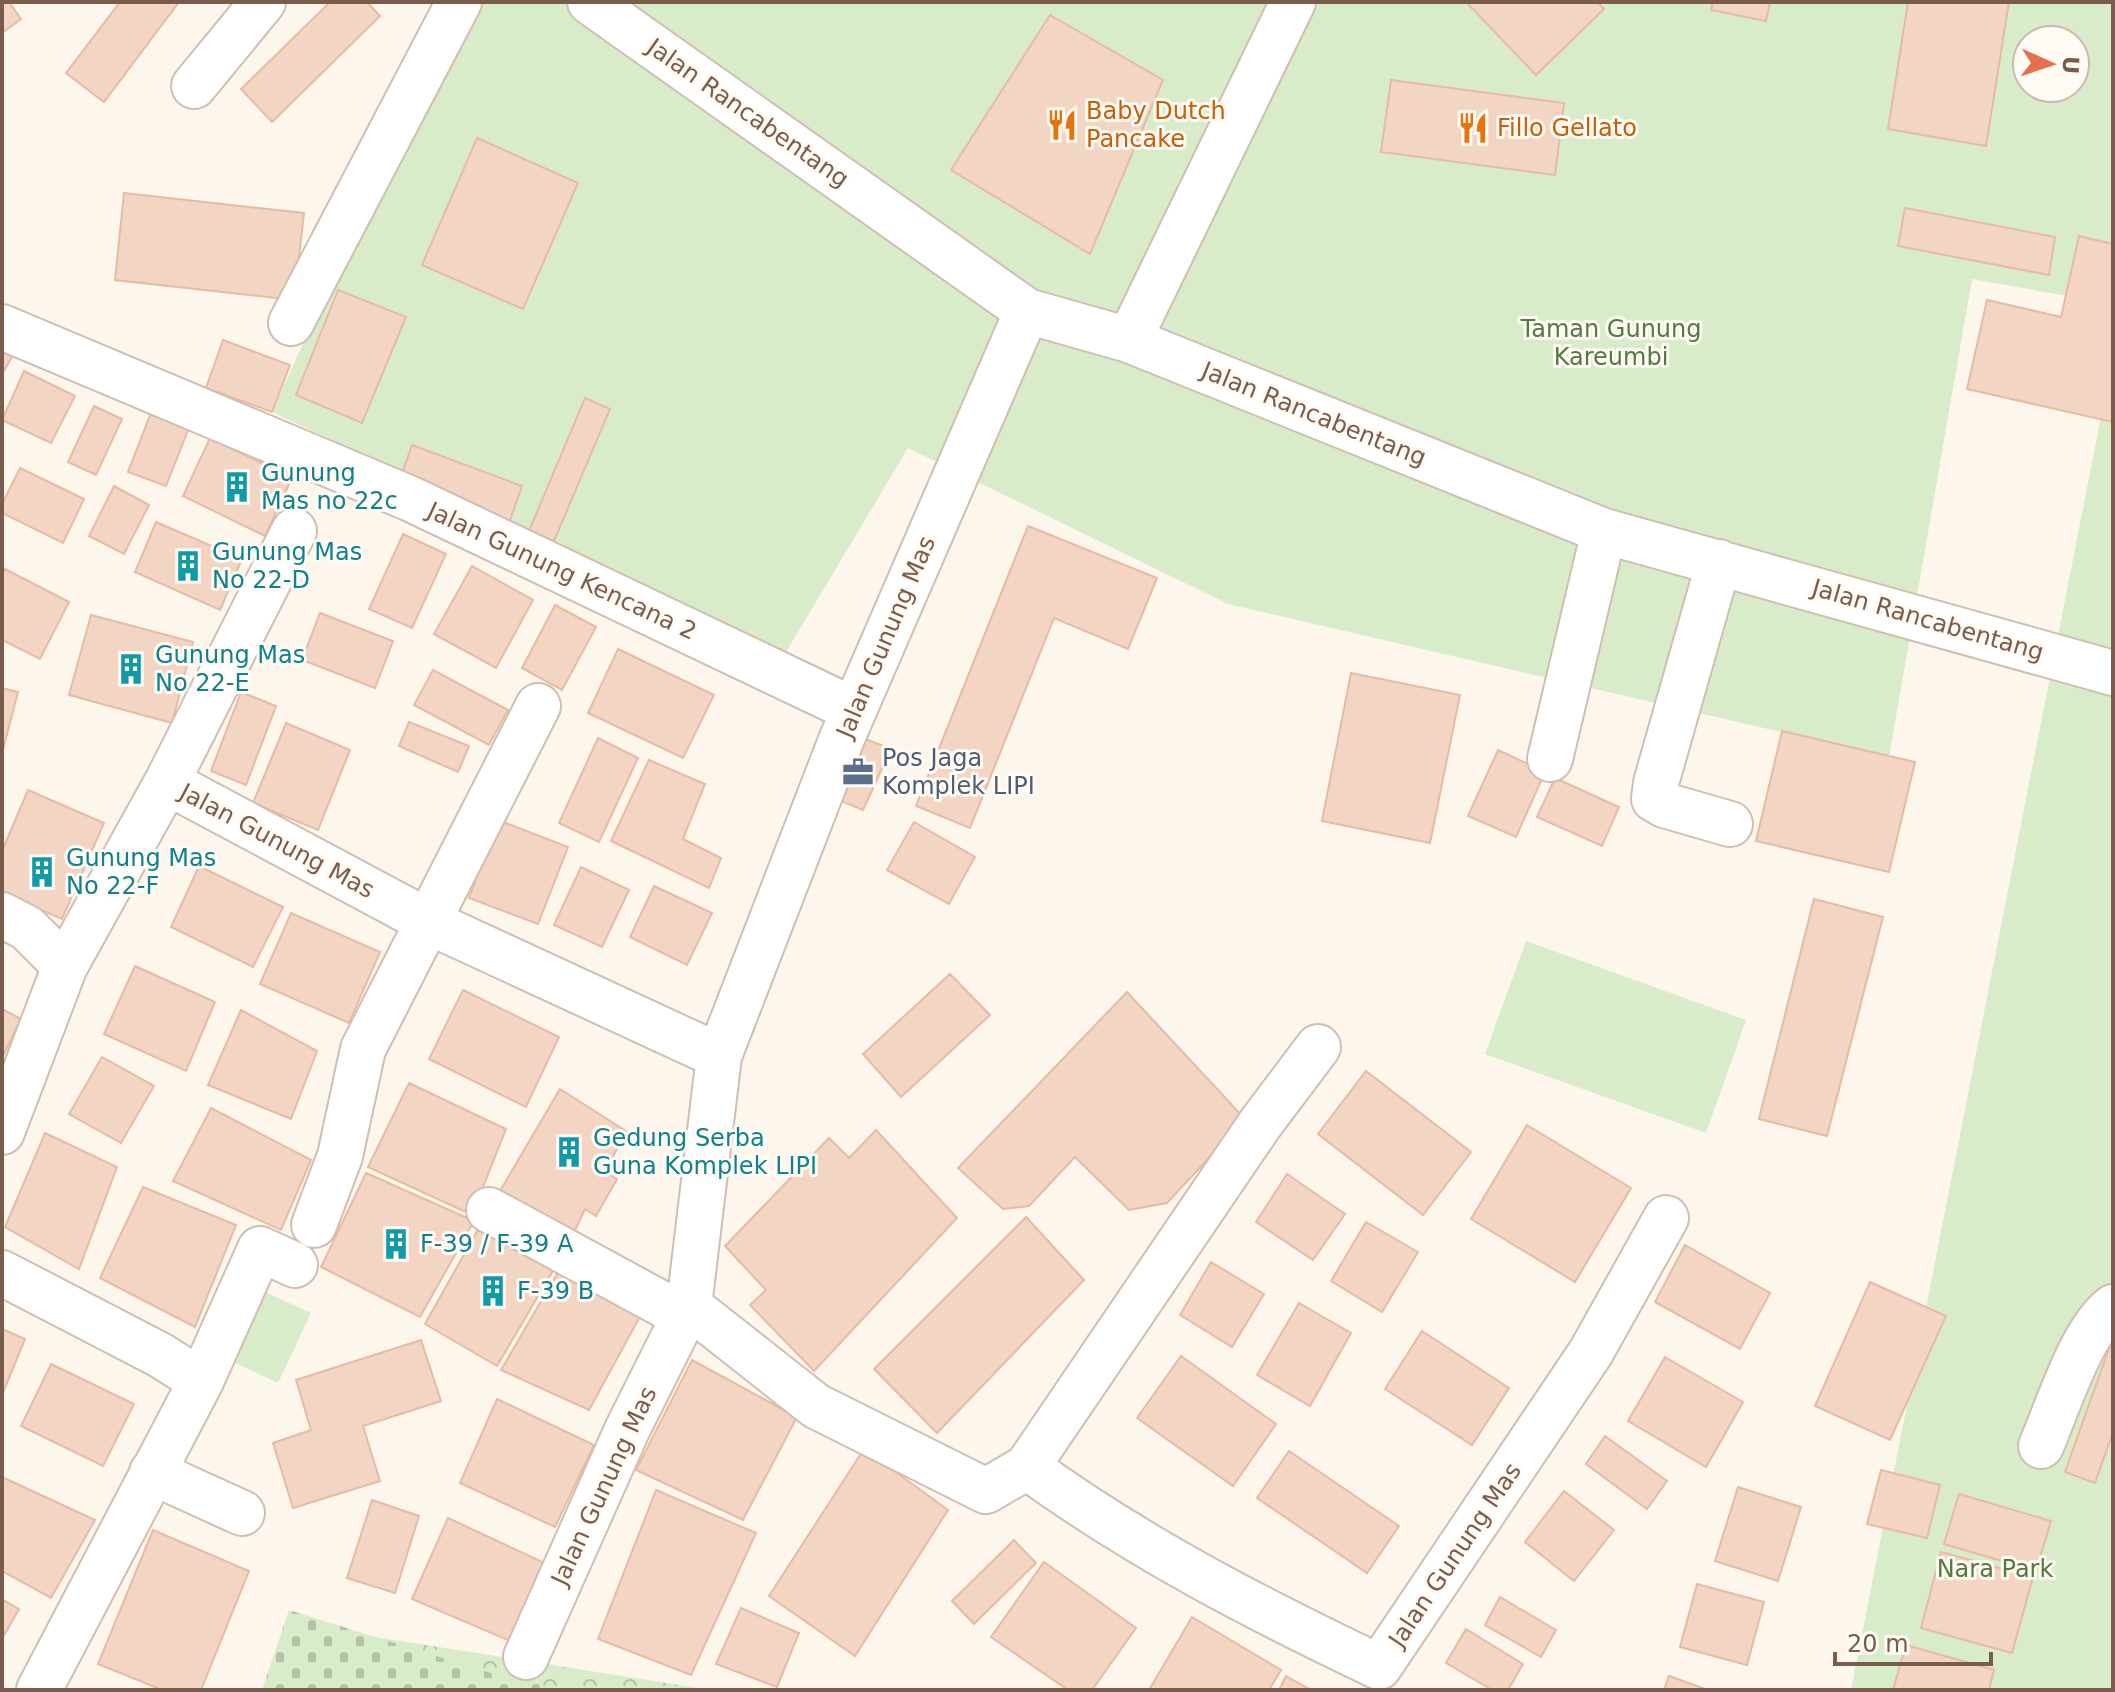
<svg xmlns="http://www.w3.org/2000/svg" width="2115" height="1692" viewBox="0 0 2115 1692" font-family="'DejaVu Sans',sans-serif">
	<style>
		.forest { fill: url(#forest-crowns) }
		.cemetery { fill: url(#cemetery-stones) }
		.park { fill: #d8ecc9; fill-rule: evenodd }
		.building { fill: #f3d5c3; stroke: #e6bba3; stroke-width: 2 }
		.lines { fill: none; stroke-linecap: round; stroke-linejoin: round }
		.minor-casing { stroke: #d1beb0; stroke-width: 48 }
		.minor { stroke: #fff; stroke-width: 44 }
		.labels { text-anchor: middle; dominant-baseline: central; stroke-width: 6; stroke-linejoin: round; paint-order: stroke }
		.food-label { font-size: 24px; fill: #c56008; stroke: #fffaf3; text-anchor: start }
		.street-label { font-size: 24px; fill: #7a5c4d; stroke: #fffaf3 }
		.park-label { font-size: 24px; fill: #537a41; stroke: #fffaf3 }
		.culture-label { font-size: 24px; fill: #0d838f; stroke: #fffaf3; text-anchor: start }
		.service-label { font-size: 24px; fill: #4e5e75; stroke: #fffaf3; text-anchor: start }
	</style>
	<defs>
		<pattern id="forest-crowns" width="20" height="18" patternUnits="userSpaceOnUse" patternTransform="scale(2)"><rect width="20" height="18" fill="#d8ecc9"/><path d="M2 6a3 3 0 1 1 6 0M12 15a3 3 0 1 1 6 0" fill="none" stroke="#b4c2a5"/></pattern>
		<pattern id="cemetery-stones" width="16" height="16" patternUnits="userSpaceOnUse" patternTransform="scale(2)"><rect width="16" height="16" fill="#d8ecc9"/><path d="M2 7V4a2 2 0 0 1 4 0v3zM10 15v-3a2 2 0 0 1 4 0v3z" fill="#b4c2a5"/></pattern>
	</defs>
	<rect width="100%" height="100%" fill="#fdf6ec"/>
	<path class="forest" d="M 305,1626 L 711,1690 L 278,1690 Z"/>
	<path class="cemetery" d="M 289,1610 L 513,1680 L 571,1690 L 262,1690 Z"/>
	<path class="park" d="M 459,2 L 2113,2 L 2113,304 L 1972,279 L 1889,757 L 1228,604 L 908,448 L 786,652 L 272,412 ZM 2027,40 L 2075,40 L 2075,88 L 2027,88 Z
		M 2109,376 L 2113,376 L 2113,1690 L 1851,1690 Z
		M 1526,941 L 1746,1020 L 1706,1133 L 1485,1054 Z
		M 263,1291 L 311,1313 L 278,1383 L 229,1360 Z"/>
	<path class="building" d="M 2,2 L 9,2 L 21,19 L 2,33 Z
		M 120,2 L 179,2 L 104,102 L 66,73 Z
		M 330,2 L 367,2 L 380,16 L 272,122 L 241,89 Z
		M 1466,2 L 1597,2 L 1604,9 L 1536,75 Z
		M 1713,2 L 1770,2 L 1766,21 L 1711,10 Z
		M 1908,2 L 2009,2 L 1986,146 L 1888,129 Z
		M 1050,15 L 1163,80 L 1090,254 L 951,170 Z
		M 1391,80 L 1564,103 L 1555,175 L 1381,152 Z
		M 477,138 L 578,183 L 523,309 L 422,265 Z
		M 124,193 L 304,213 L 294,300 L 115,280 Z
		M 1905,208 L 2055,237 L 2049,275 L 1898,246 Z
		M 2079,236 L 2113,244 L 2113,422 L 1967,389 L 1987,300 L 2061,317 Z
		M 338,290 L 406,317 L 362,423 L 296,395 Z
		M 223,340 L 290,365 L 272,412 L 206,388 Z
		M 2,345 L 15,352 L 2,374 Z
		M 24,371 L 75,396 L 51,443 L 2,420 Z
		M 585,398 L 610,409 L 554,541 L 529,531 Z
		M 94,406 L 122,419 L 96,475 L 68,462 Z
		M 152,410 L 190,425 L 166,486 L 128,472 Z
		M 210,438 L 292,478 L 265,536 L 183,496 Z
		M 412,445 L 522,486 L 509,523 L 399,482 Z
		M 20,468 L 84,499 L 63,543 L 2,513 L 2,504 Z
		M 114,486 L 149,505 L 124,554 L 89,536 Z
		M 156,522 L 242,559 L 220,610 L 135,572 Z
		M 1028,526 L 1157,578 L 1128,649 L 1054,618 L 970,828 L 916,806 Z
		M 403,534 L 446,554 L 412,628 L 369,609 Z
		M 472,566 L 533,600 L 496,668 L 434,634 Z
		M 5,569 L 69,602 L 40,659 L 2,640 L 2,575 Z
		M 555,605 L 596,627 L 562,690 L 522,668 Z
		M 320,613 L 393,641 L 375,688 L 302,660 Z
		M 91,615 L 193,642 L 172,723 L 69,695 Z
		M 618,649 L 714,695 L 683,758 L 588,713 Z
		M 433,670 L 508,710 L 489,745 L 414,705 Z
		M 1351,673 L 1460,695 L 1430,843 L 1322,821 Z
		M 2,688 L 18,692 L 2,754 Z
		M 241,692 L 276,706 L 246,785 L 211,771 Z
		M 409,722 L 469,746 L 458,772 L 399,746 Z
		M 286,723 L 350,750 L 318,830 L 253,803 Z
		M 1782,731 L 1915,762 L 1889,872 L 1756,841 Z
		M 853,734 L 891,749 L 863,810 L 826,795 Z
		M 598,738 L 638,758 L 599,842 L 559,823 Z
		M 1498,750 L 1545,772 L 1516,837 L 1468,816 Z
		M 649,760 L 705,784 L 683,839 L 721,858 L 709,888 L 611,841 Z
		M 1555,778 L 1619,807 L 1602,846 L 1537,817 Z
		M 28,790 L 104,823 L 62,919 L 2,893 L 2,851 Z
		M 498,820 L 568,847 L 538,924 L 469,898 Z
		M 914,822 L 975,857 L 949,904 L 887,870 Z
		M 199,866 L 283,907 L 253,967 L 171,927 Z
		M 581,867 L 629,890 L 602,947 L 554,925 Z
		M 654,886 L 712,913 L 687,965 L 630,937 Z
		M 1814,899 L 1883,917 L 1827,1136 L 1759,1119 Z
		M 291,913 L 380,952 L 349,1023 L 260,984 Z
		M 135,966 L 215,1002 L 186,1071 L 104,1034 Z
		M 950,974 L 990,1015 L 901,1097 L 863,1054 Z
		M 463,990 L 559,1037 L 526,1107 L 429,1059 Z
		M 1127,992 L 1245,1119 L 1167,1203 L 1129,1210 L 1075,1157 L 1029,1206 L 1003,1209 L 958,1168 Z
		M 2,1009 L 21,1019 L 2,1058 Z
		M 241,1010 L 317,1051 L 291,1119 L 208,1085 Z
		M 102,1057 L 154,1086 L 121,1143 L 69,1114 Z
		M 1366,1071 L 1471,1152 L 1423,1215 L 1318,1134 Z
		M 409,1083 L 506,1129 L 472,1215 L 368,1167 Z
		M 560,1089 L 626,1131 L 605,1172 L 617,1179 L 596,1216 L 585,1209 L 570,1241 L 494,1201 Z
		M 211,1108 L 311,1160 L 281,1230 L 173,1181 Z
		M 1527,1125 L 1631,1188 L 1575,1282 L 1471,1219 Z
		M 876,1130 L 957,1218 L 814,1371 L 750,1305 L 766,1290 L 725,1246 L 829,1138 L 849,1158 Z
		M 45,1133 L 117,1167 L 79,1269 L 5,1227 Z
		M 366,1173 L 474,1221 L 420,1317 L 321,1267 Z
		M 1287,1174 L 1345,1214 L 1313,1260 L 1256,1222 Z
		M 143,1187 L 236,1225 L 195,1327 L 100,1278 Z
		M 485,1217 L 561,1257 L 497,1366 L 425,1324 Z
		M 1026,1217 L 1084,1280 L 937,1433 L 874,1369 Z
		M 1366,1222 L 1418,1252 L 1382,1312 L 1331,1281 Z
		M 1685,1245 L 1770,1293 L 1740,1349 L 1655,1302 Z
		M 1211,1262 L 1264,1294 L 1232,1347 L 1180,1315 Z
		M 561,1267 L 642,1313 L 589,1410 L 501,1370 Z
		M 1870,1282 L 1946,1316 L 1890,1440 L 1815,1406 Z
		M 1299,1303 L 1351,1333 L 1310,1406 L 1257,1375 Z
		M 2,1329 L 25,1339 L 2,1395 Z
		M 1422,1331 L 1509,1388 L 1472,1445 L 1385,1389 Z
		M 2113,1337 L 2113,1432 L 2095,1483 L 2065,1472 Z
		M 421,1340 L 441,1401 L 363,1426 L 380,1481 L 293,1508 L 273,1443 L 311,1430 L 296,1380 Z
		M 1181,1356 L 1276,1424 L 1233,1486 L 1137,1418 Z
		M 1665,1357 L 1743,1402 L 1706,1467 L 1628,1421 Z
		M 692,1360 L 797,1417 L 743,1520 L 636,1470 Z
		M 51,1364 L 134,1404 L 103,1466 L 21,1426 Z
		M 497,1399 L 594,1445 L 555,1527 L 460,1483 Z
		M 1605,1436 L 1667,1481 L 1647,1509 L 1586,1464 Z
		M 864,1449 L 948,1510 L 855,1656 L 769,1596 Z
		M 1289,1451 L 1399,1526 L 1367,1573 L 1257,1498 Z
		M 1881,1470 L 1940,1485 L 1927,1538 L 1867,1524 Z
		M 2,1477 L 95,1520 L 51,1598 L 2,1571 Z
		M 1738,1487 L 1801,1507 L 1778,1581 L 1715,1561 Z
		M 656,1490 L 756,1533 L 691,1675 L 598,1639 Z
		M 1564,1491 L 1614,1530 L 1574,1581 L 1525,1542 Z
		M 1959,1494 L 2051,1521 L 2036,1571 L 1944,1544 Z
		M 372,1500 L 419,1516 L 395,1593 L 347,1578 Z
		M 448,1518 L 553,1567 L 517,1644 L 412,1599 Z
		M 153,1530 L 249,1571 L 201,1690 L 162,1690 L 98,1664 Z
		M 1014,1540 L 1036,1563 L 974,1624 L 952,1601 Z
		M 1941,1552 L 2033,1577 L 2012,1653 L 1921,1628 Z
		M 1044,1562 L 1136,1628 L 1092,1690 L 1068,1690 L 991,1637 Z
		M 1697,1584 L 1764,1602 L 1747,1665 L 1680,1647 Z
		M 1500,1597 L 1556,1630 L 1541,1657 L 1485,1625 Z
		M 2,1599 L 19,1609 L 2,1639 Z
		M 741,1608 L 799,1633 L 777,1687 L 716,1664 Z
		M 1192,1617 L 1281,1670 L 1269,1690 L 1149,1690 Z
		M 1466,1629 L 1523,1664 L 1508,1690 L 1492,1690 L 1446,1663 Z
		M 1906,1645 L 1994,1670 L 1989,1690 L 1893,1690 Z
		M 1286,1676 L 1311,1690 L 1279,1690 Z
		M 1669,1676 L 1708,1690 L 1664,1690 Z"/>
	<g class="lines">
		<defs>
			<path id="minor" d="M 590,2 L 1027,311 L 1129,340 L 1604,531 L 2113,673
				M 194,86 L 263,2
				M 291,323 L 459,2
				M 2,327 L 411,499 L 854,710
				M 1129,340 L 1293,2
				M 294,531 L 167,782 L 429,922 L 719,1056
				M 1719,562 L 1656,783 L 1654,799 L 1664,805 L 1730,824
				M 1550,759 L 1604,531
				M 2,915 L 27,928 L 65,966
				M 2,1132 L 65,966 L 167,782
				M 489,1210 L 684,1316
				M 314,1225 L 340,1156 L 363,1049 L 538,706
				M 2,1273 L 160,1355 L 201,1381 L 39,1690
				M 689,1306 L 816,1406 L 986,1491 L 1027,1467 L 1260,1124 L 1318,1047
				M 201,1381 L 260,1249 L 295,1265
				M 2041,1446 C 2058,1407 2081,1331 2113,1307
				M 1027,1467 C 1137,1547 1257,1609 1379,1667 L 1591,1352 L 1666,1218
				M 152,1472 L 242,1513
				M 526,1657 L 627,1430 L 689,1306 L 719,1056 L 842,738 L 1027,311"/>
		</defs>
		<use href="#minor" class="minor-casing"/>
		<use href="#minor" class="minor"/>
	</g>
	<defs>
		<symbol id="restaurant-bare" viewBox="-9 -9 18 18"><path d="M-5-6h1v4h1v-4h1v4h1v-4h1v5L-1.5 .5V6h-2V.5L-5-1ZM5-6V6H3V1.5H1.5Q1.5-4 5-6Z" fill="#e8710a" stroke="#fffaf3" stroke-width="2.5" paint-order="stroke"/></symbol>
		<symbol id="building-bare" viewBox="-9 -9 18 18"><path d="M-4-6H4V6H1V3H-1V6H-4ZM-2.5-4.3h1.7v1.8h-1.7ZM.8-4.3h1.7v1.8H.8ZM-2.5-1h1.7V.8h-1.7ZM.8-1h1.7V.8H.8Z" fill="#0f9aa8" stroke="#fffaf3" stroke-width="2.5" paint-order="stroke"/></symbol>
		<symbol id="office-bare" viewBox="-9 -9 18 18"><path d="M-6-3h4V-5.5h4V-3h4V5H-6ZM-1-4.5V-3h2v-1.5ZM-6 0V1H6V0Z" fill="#5c6f8a" stroke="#fffaf3" stroke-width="2.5" paint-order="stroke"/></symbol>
	</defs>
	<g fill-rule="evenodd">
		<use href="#restaurant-bare" x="1040" y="103" width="44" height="44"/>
		<use href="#restaurant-bare" x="1451" y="106" width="44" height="44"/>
		<use href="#building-bare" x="215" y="465" width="44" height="44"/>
		<use href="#building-bare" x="166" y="544" width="44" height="44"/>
		<use href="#building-bare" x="109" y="647" width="44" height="44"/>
		<use href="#office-bare" x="836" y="750" width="44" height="44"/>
		<use href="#building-bare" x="20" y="850" width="44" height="44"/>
		<use href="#building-bare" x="547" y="1130" width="44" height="44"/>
		<use href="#building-bare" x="374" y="1222" width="44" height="44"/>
		<use href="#building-bare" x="471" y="1269" width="44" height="44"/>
	</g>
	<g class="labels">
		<g class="food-label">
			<text x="1086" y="111">Baby Dutch<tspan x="1086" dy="28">Pancake</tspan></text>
			<text x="1497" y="128">Fillo Gellato</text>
		</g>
		<g class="street-label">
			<text transform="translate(748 113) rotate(35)">Jalan Rancabentang</text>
			<text transform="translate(1314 414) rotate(22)">Jalan Rancabentang</text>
			<text transform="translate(562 571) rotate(25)">Jalan Gunung Kencana 2</text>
			<text transform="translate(1928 620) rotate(16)">Jalan Rancabentang</text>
			<text transform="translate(886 637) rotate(-67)">Jalan Gunung Mas</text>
			<text transform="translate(277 841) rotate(28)">Jalan Gunung Mas</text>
			<text transform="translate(604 1486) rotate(-65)">Jalan Gunung Mas</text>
			<text transform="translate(1455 1555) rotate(-56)">Jalan Gunung Mas</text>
		</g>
		<g class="park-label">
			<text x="1611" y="329">Taman Gunung<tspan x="1611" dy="28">Kareumbi</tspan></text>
			<text x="1995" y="1569">Nara Park</text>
		</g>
		<g class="culture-label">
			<text x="261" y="473">Gunung<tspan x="261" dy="28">Mas no 22c</tspan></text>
			<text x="212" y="552">Gunung Mas<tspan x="212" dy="28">No 22-D</tspan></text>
			<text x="155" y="655">Gunung Mas<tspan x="155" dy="28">No 22-E</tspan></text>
			<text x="66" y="858">Gunung Mas<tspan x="66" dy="28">No 22-F</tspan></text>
			<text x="593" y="1138">Gedung Serba<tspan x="593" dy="28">Guna Komplek LIPI</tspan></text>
			<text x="420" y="1244">F-39 / F-39 A</text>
			<text x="517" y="1291">F-39 B</text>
		</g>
		<g class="service-label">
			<text x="882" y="758">Pos Jaga<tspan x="882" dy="28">Komplek LIPI</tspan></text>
		</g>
	</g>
	<rect width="2115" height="1692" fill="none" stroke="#7a5c4d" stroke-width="8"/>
	<g transform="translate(2051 64) rotate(93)"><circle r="38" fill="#fffaf3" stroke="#cabbb1" stroke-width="2"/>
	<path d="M0-6L14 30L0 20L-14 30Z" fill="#e76f51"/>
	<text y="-12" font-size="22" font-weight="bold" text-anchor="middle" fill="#7a5c4d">U</text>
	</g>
	<path d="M1835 1652v12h156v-12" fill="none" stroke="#7a5c4d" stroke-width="4"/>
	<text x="1847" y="1652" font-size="24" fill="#7a5c4d" stroke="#fffaf3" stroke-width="6" paint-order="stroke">20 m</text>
</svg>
